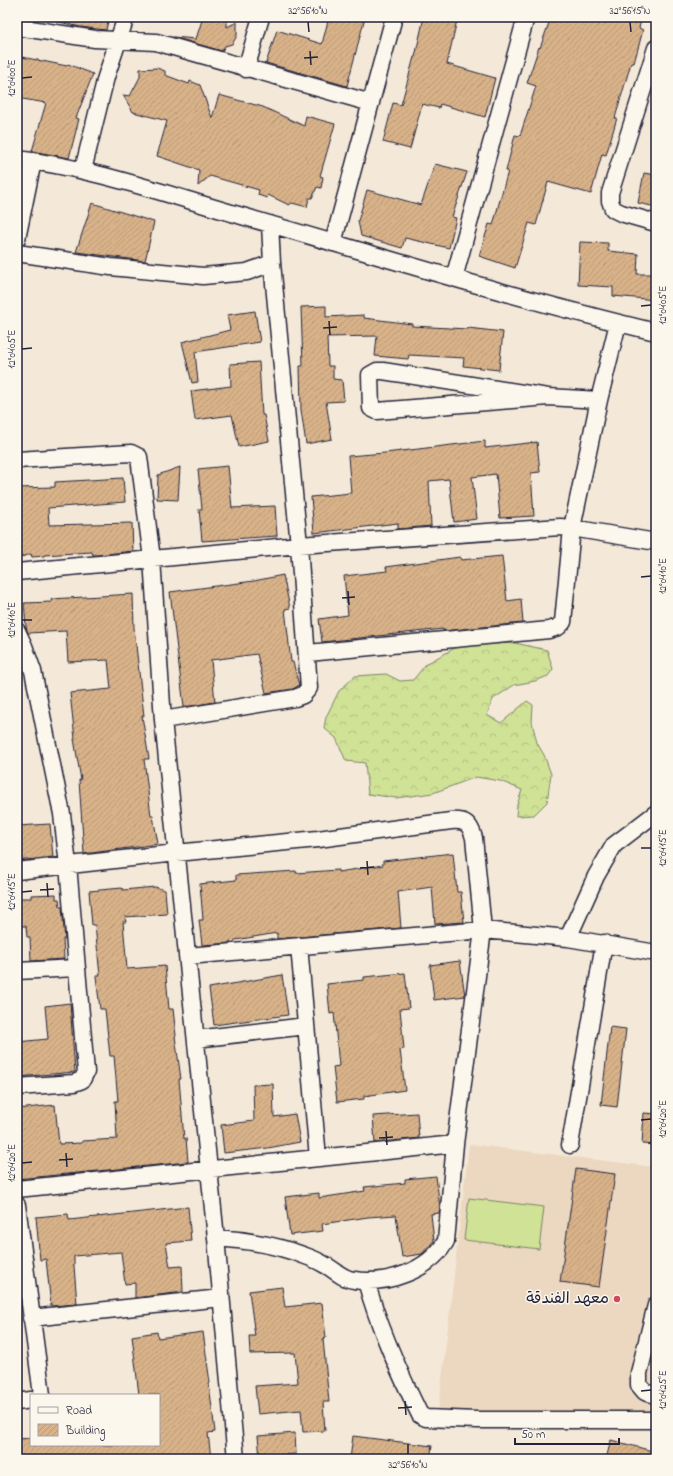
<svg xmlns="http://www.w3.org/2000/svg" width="673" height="1476" viewBox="0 0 673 1476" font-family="'Indie Flower','Playpen Sans Arabic',sans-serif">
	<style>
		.built { fill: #ecd8c0 }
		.forest { fill: url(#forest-crowns); stroke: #798268 }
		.garden { fill: #d0e296; stroke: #798268 }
		.building { fill: url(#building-hatch); stroke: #22223b }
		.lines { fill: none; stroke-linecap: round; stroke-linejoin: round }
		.minor-casing { stroke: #22223b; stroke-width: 19 }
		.minor { stroke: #fbf7ec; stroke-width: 16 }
		.ticks { fill: none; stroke: #22223b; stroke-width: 1.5 }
		.poi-dot { fill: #d1495b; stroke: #fbf7ec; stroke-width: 1.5 }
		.labels { text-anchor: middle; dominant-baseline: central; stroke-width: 3; stroke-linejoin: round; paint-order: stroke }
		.poi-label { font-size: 16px; fill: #22223b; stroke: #fbf7ec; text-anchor: end }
		.neatline { fill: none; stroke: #22223b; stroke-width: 1.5 }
		.ticks-label { font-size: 10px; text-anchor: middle; fill: #22223b }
	</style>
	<defs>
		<pattern id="forest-crowns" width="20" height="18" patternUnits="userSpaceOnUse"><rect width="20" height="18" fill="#d0e296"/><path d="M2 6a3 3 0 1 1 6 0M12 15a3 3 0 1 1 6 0" fill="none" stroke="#b2c282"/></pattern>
		<pattern id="building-hatch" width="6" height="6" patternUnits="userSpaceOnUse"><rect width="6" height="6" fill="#d8b289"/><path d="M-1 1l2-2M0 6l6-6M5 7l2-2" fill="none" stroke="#b99977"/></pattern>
	</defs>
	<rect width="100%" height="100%" fill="#f4e9d8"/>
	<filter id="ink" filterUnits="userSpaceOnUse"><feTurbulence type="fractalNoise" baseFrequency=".025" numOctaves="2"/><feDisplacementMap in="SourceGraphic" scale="8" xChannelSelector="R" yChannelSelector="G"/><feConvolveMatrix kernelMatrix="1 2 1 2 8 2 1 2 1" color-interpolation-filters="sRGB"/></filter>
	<g filter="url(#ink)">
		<path class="built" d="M 469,1144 L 656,1167 L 656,1412 L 438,1413 Z"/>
		<path class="forest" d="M 515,643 L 547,650 L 553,669 L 548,676 L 535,681 L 514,685 L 493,699 L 487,715 L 501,723 L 527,701 L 533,705 L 532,722 L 537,743 L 544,755 L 551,774 L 547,802 L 534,815 L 516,816 L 517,805 L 522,790 L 500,781 L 476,777 L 433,793 L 396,798 L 368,794 L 365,763 L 346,761 L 336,738 L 324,728 L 326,717 L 339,691 L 355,676 L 386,674 L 400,681 L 413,680 L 426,664 L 460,645 Z"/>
		<path class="garden" d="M 469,1198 L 544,1207 L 539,1249 L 464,1240 Z"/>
		<path class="building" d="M 56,17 L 109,17 L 106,30 L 80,27 L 56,21 Z
			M 203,17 L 227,17 L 227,27 L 237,22 L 237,36 L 232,44 L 225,46 L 222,51 L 173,37 L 196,39 Z
			M 329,17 L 365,17 L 347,86 L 266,63 L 277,30 L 322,44 Z
			M 424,17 L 444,17 L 457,20 L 447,64 L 495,78 L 485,117 L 440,104 L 439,108 L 422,104 L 410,149 L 383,142 L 393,103 L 401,105 L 414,57 L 415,57 Z
			M 551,17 L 642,17 L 639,28 L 643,30 L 634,63 L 631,63 L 615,118 L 617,118 L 606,155 L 602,154 L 591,194 L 548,182 L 536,225 L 529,223 L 515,268 L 479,256 L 489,224 L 493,225 L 508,171 L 506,171 L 515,135 L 520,136 L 536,86 L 527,83 L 539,47 L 540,48 Z
			M 17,56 L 67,66 L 68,64 L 93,74 L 76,118 L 79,119 L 69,158 L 32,151 L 46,103 L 17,98 Z
			M 157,68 L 165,71 L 165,75 L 189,84 L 190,81 L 200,85 L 212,118 L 219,95 L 263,107 L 304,126 L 306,116 L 335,124 L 320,176 L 323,177 L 321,188 L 317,187 L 312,198 L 309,198 L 307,207 L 292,203 L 289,205 L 268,195 L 267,198 L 258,195 L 259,190 L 210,176 L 198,186 L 199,170 L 157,156 L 167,121 L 133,112 L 123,95 L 130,96 L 140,77 L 140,69 Z
			M 435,164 L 467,172 L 452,217 L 456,218 L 449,248 L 405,238 L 402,248 L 361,236 L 358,221 L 367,190 L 421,205 Z
			M 644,173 L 656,175 L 656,207 L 638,203 Z
			M 92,203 L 154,222 L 145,261 L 76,252 Z
			M 580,242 L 608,243 L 608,251 L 638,254 L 637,274 L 656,274 L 656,300 L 613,296 L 613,287 L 578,285 Z
			M 326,306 L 326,317 L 364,315 L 364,318 L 412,324 L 412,326 L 468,329 L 468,328 L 503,332 L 499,370 L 463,366 L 464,358 L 409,355 L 408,359 L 375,356 L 377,336 L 327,337 L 328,366 L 333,366 L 333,379 L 342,380 L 344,401 L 326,402 L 332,439 L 306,444 L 301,410 L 300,366 L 303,366 L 301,307 Z
			M 255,311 L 260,342 L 195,352 L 198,382 L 192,383 L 182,342 L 230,330 L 227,315 Z
			M 259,362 L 262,415 L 264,415 L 269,441 L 239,447 L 232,415 L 195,420 L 191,391 L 231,386 L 230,364 Z
			M 485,441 L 485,448 L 537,442 L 540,472 L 531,473 L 534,516 L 500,518 L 496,474 L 472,477 L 477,519 L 454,522 L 449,479 L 429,481 L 431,526 L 398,529 L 398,523 L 314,533 L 311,497 L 351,493 L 348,456 L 385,453 Z
			M 228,466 L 232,508 L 275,506 L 277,536 L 202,541 L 199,509 L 202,509 L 198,469 Z
			M 180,467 L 178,500 L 157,499 L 158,475 Z
			M 123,478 L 125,502 L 48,508 L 49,525 L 132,523 L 133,551 L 98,555 L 93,555 L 92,552 L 44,555 L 44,556 L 32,557 L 31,554 L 18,558 L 17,488 L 55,487 L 55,482 Z
			M 502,556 L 507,601 L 521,599 L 523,623 L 443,631 L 443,629 L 322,642 L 319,619 L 348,615 L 344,576 L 387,571 L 386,567 L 460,557 L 461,560 Z
			M 283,575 L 290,608 L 285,609 L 291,662 L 293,662 L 299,685 L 293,689 L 266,693 L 257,654 L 211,660 L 215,702 L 184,707 L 170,592 L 254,581 Z
			M 133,594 L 134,628 L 144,716 L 142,716 L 149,759 L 144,759 L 151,816 L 153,816 L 158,844 L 84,854 L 79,780 L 81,780 L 74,739 L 75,739 L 70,693 L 111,689 L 108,660 L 68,662 L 66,631 L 28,633 L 26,627 L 24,603 L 52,602 L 51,599 Z
			M 50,824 L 53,857 L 17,861 L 17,826 Z
			M 453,853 L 457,892 L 461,892 L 464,922 L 435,924 L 432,887 L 398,892 L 401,928 L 277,939 L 277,933 L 230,941 L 230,943 L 202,945 L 199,920 L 203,920 L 200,884 L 236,880 L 236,875 L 296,871 L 296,873 L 338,870 L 338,872 L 383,865 L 383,861 Z
			M 155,887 L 165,890 L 167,914 L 125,917 L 126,922 L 123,922 L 127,969 L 165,966 L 169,1009 L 173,1009 L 176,1036 L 175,1036 L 181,1079 L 179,1079 L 184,1139 L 186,1138 L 188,1162 L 17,1179 L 17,1109 L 55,1105 L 59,1144 L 82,1143 L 82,1141 L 117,1139 L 115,1101 L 118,1101 L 114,1056 L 110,1056 L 105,1009 L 100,1009 L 96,976 L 100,976 L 95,925 L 92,925 L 89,891 L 122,888 L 123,890 Z
			M 56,894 L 56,899 L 59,899 L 60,907 L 62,907 L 65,939 L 63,939 L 64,959 L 31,961 L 30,937 L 27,937 L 26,926 L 17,926 L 17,898 L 31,898 L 31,895 Z
			M 460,961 L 465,996 L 434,1000 L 430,965 Z
			M 405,973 L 409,1008 L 400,1009 L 404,1049 L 400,1050 L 405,1090 L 364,1096 L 364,1099 L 337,1102 L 333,1067 L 339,1066 L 334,1013 L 330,1014 L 327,984 L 364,980 L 364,977 Z
			M 282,975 L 288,1015 L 214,1025 L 209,988 Z
			M 70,1003 L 75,1072 L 17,1077 L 17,1042 L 48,1039 L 45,1006 Z
			M 610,1027 L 626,1029 L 617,1107 L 601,1105 Z
			M 273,1084 L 274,1117 L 295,1114 L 300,1142 L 268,1148 L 224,1153 L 221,1125 L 254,1121 L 253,1085 Z
			M 417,1113 L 419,1138 L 375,1143 L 373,1116 Z
			M 644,1113 L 656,1114 L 656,1145 L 642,1144 Z
			M 576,1169 L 615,1174 L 599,1287 L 560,1282 Z
			M 436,1176 L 440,1208 L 439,1213 L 431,1214 L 434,1241 L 422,1254 L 402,1257 L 396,1215 L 368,1217 L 322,1224 L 323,1231 L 290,1235 L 285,1197 L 319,1193 L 319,1198 L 365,1191 L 364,1187 L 405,1183 L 405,1179 Z
			M 188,1207 L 191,1241 L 166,1243 L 170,1267 L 182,1266 L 183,1292 L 135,1298 L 135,1283 L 125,1284 L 121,1252 L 74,1256 L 74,1266 L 77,1304 L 51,1306 L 46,1259 L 40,1260 L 36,1217 L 68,1214 L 69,1220 Z
			M 282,1287 L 285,1307 L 322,1303 L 326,1338 L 323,1339 L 329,1402 L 323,1402 L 325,1431 L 303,1432 L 301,1410 L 258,1414 L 255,1386 L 298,1383 L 295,1353 L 250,1354 L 249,1336 L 255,1336 L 249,1291 Z
			M 157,1332 L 158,1338 L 203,1332 L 210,1383 L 209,1384 L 215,1432 L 208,1433 L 211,1459 L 17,1459 L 17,1439 L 31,1438 L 31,1445 L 159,1445 L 159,1395 L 139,1395 L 132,1336 Z
			M 295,1433 L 296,1454 L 260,1457 L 258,1436 Z
			M 353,1436 L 432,1446 L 430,1459 L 350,1459 Z
			M 611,1440 L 656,1452 L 656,1459 L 606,1459 Z"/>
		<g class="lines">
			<defs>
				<path id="minor" d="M 17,27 L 95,39 L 156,42 L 371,103
					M 656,48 L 610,193 L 610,201 L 613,209 L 621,213 L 656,223
					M 246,69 L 261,17
					M 17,159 C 94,168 168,195 242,216 C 380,256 517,299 656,332
					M 83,170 L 106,77 L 126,17
					M 17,239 L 33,161
					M 333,243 L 394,17
					M 17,253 L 111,267 L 203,276 L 247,272 L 272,263
					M 454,278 L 526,17
					M 548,397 L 377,411 L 371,408 L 370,375 L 377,371 L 383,371 L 548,397 L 599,400
					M 17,460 L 131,453 L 139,457 L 152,559 L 163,720 L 216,1238 L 236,1459
					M 17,572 L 299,545 L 560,527 L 572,528 L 656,542
					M 17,631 L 24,646 L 33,671 L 62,814 L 68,865 L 86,1072 L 82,1080 L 74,1083 L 17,1087
					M 308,653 L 549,630 L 558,627 L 563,622 L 572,528 L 599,400 L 618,323
					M 163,720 L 295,698 L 303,695 L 309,688 L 299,545 L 272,263 L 270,224
					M 17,871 L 176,853 L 318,839 L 451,821 C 465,820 470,823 474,838 L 483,930 L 455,1144 L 446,1241 C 429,1271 387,1285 354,1280 C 343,1279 336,1271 327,1266 C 322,1263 316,1260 311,1258 C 281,1246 248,1240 216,1238
					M 568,938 L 596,876 L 614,845 L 656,813
					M 299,946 L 318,1158
					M 188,956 L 483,930 L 568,938 L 656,953
					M 17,971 L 77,968
					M 196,1039 L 306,1026
					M 570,1145 L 604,943
					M 17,1189 L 455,1144
					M 17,1205 L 42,1395
					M 366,1281 C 379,1328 399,1372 420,1415 L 426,1418 L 477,1420 L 656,1420
					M 656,1305 L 639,1373 L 639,1385 L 645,1392 L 656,1395
					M 31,1318 L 221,1298
					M 17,1402 L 31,1400"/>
			</defs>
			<use href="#minor" class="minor-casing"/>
			<use href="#minor" class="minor"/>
		</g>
	</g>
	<path class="ticks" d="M 308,22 L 309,32M 630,22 L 631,32M 310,51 L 311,65M 304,58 L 318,57M 22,78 L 32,77M 641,306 L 651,305M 329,321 L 330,335M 323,328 L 337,327M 22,349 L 32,348M 641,577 L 651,576M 348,591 L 349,605M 342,598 L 355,597M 22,620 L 32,620M 641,848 L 651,848M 367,861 L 368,875M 360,868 L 374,867M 47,883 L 48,897M 40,890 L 54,889M 22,892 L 32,891M 641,1120 L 651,1119M 386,1131 L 387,1145M 379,1138 L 393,1137M 66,1153 L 67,1167M 59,1160 L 73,1159M 22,1163 L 32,1162M 641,1391 L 651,1390M 405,1401 L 406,1415M 398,1408 L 412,1407M 408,1444 L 408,1454"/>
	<circle class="poi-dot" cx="617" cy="1299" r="4"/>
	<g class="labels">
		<g class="poi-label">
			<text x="609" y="1299">معهد الفندقة</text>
		</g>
	</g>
	<rect width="673" height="1476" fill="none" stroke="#fbf7ec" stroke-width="44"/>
	<rect x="30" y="1394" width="130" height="52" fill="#fbf7ec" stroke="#a4a2a5"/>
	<rect x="38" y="1407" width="20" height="6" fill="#fbf7ec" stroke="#a4a2a5"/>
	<text x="66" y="1414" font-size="12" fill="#22223b">Road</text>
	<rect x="38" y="1424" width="20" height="12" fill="url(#building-hatch)" stroke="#a4a2a5"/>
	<text x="66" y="1434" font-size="12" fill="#22223b">Building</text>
	<path d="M515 1438v6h104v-6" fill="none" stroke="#22223b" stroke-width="2"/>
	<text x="521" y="1438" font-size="12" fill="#22223b" stroke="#fbf7ec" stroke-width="3" paint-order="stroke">50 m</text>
	<rect x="22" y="22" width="629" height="1432" class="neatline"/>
	<g class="ticks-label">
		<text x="308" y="14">32°56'10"N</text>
		<text x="630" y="14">32°56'15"N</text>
		<text transform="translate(11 78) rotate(-90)" y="4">12°04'00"E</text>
		<text transform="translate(662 305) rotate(-90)" y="4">12°04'05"E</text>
		<text transform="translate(11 349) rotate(-90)" y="4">12°04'05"E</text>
		<text transform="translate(662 576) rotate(-90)" y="4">12°04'10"E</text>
		<text transform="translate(11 620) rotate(-90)" y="4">12°04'10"E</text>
		<text transform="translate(662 848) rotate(-90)" y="4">12°04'15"E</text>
		<text transform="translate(11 892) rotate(-90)" y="4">12°04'15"E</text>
		<text transform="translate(662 1119) rotate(-90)" y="4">12°04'20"E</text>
		<text transform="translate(11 1163) rotate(-90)" y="4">12°04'20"E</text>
		<text transform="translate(662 1390) rotate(-90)" y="4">12°04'25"E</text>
		<text x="408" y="1468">32°56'10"N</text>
	</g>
</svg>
